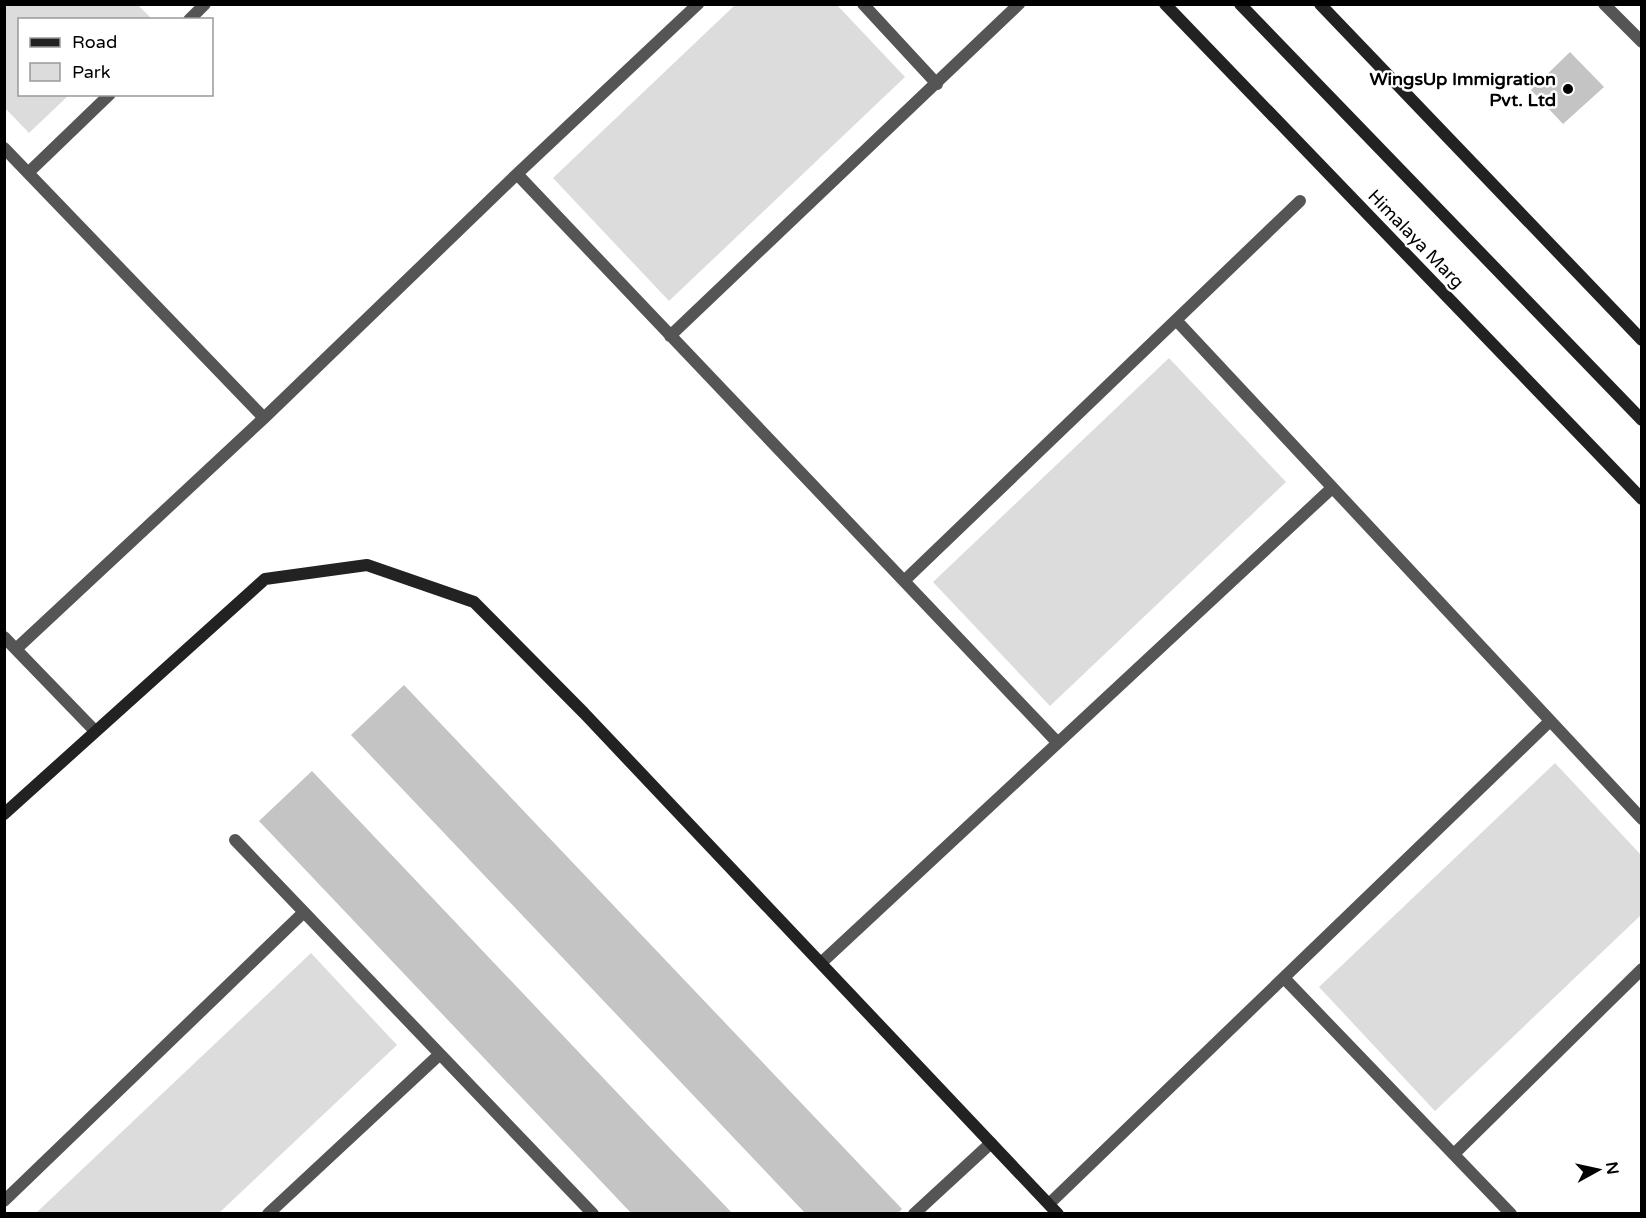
<svg xmlns="http://www.w3.org/2000/svg" width="1646" height="1218" viewBox="0 0 1646 1218" font-family="'Varela Round',sans-serif">
	<style>
		.green { fill: #dcdcdc }
		.building { fill: #c4c4c4 }
		.lines { fill: none; stroke-linecap: round; stroke-linejoin: round }
		.street { stroke: #555; stroke-width: 12 }
		.secondary { stroke: #222; stroke-width: 12 }
		.poi-dot { fill: #000; stroke: #fff; stroke-width: 2 }
		.labels { text-anchor: middle; dominant-baseline: central; stroke-width: 5; stroke-linejoin: round; paint-order: stroke }
		.poi-label { font-size: 18px; font-weight: bold; fill: #000; stroke: #fff; text-anchor: end }
		.street-label { font-size: 18px; fill: #000; stroke: #fff }
	</style>
	<rect width="100%" height="100%" fill="#fff"/>
	<path class="green" d="M 5,4 L 138,5 L 150,17 L 147,20 L 20,20 L 20,94 L 69,95 L 29,133 L 5,108 Z
		M 735,5 L 837,5 L 905,77 L 669,301 L 553,178 Z
		M 1169,358 L 1286,482 L 1050,706 L 933,582 Z
		M 1555,763 L 1641,855 L 1641,915 L 1435,1111 L 1319,987 Z
		M 311,953 L 397,1045 L 219,1213 L 36,1213 Z"/>
	<path class="building" d="M 1570,52 L 1604,87 L 1563,124 L 1531,90 Z
		M 404,685 L 902,1209 L 897,1214 L 806,1214 L 351,735 Z
		M 312,771 L 663,1141 L 733,1214 L 632,1214 L 464,1037 L 259,821 Z"/>
	<g class="lines">
		<path class="street" d="M 863,4 L 937,84
			M 1604,4 L 1642,42
			M 189,20 L 205,4
			M 4,148 L 264,418
			M 28,173 L 110,94
			M 517,174 L 1057,742
			M 1176,320 L 1642,819
			M 670,336 L 1019,4
			M 904,581 L 1300,201
			M 4,637 L 95,731
			M 16,649 L 264,418 L 517,174 L 698,4
			M 235,840 L 593,1214
			M 821,963 L 1332,488
			M 1284,978 L 1511,1214
			M 1454,1154 L 1642,969
			M 4,1201 L 304,912
			M 1049,1204 L 1550,721
			M 268,1214 L 440,1054
			M 914,1214 L 991,1143"/>
		<path class="secondary" d="M 1165,4 L 1642,499
			M 1240,4 L 1642,420
			M 1320,4 L 1642,340
			M 4,814 L 265,579 L 367,565 L 474,602 L 584,713 L 1058,1214"/>
	</g>
	<circle class="poi-dot" cx="1568" cy="89" r="6"/>
	<g class="labels">
		<g class="poi-label">
			<text x="1556" y="79">WingsUp Immigration<tspan x="1556" dy="21">Pvt. Ltd</tspan></text>
		</g>
		<g class="street-label">
			<text transform="translate(1416 239) rotate(46)">Himalaya Marg</text>
		</g>
	</g>
	<rect width="1646" height="1218" fill="none" stroke="#000000" stroke-width="12"/>
	<rect x="18" y="18" width="195" height="78" fill="#ffffff" stroke="#999999" stroke-width="1.5"/>
	<rect x="30" y="38" width="30" height="9" fill="#222222" stroke="#999999" stroke-width="1.5"/>
	<text x="72" y="48" font-size="18" fill="#000000">Road</text>
	<rect x="30" y="63" width="30" height="18" fill="#dcdcdc" stroke="#999999" stroke-width="1.5"/>
	<text x="72" y="78" font-size="18" fill="#000000">Park</text>
	<g transform="translate(1598 1170) rotate(82)" stroke="#ffffff" stroke-width="4.5" paint-order="stroke">
	<path d="M0-4.5L10 22L0 15L-10 22Z" fill="#000000"/>
	<text y="-9" font-size="16" font-weight="bold" text-anchor="middle" fill="#000000">N</text>
	</g>
</svg>
